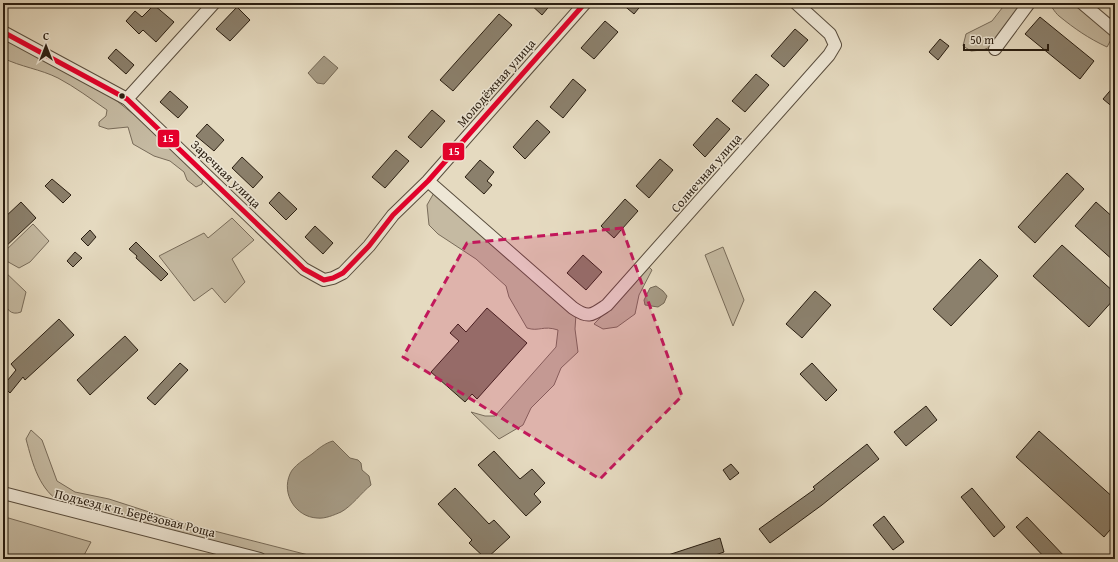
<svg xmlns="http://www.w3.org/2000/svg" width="1118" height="562" viewBox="0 0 1118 562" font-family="'Gentium Book Plus',serif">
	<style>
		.green { fill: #c5baa2; stroke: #786c5a }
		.water { fill: #a59a84; stroke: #746856 }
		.building { fill: #8b806c; stroke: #2a1e11 }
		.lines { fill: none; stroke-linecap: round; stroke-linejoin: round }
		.minor-casing { stroke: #594d3d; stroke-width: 14 }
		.minor { stroke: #eee7d6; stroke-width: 12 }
		.bus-1-casing { stroke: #eee7d6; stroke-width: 8 }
		.bus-1 { stroke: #e4002b; stroke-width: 5 }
		.marked { fill: #c2185b; fill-opacity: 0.2; stroke: #c2185b; stroke-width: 3; stroke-dasharray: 8 5; stroke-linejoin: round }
		.bus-dot { fill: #2a1e11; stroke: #eee7d6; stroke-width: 1.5 }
		.labels { text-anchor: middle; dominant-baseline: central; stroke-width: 3; stroke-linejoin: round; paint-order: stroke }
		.street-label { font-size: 13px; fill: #2a1e11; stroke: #eee7d6 }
		.line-badge { stroke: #eee7d6; stroke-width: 1.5 }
		.badge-label { font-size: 11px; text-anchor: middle; font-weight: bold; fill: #fff }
	</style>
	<rect width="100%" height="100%" fill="#e5dac0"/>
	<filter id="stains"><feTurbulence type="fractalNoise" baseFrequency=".005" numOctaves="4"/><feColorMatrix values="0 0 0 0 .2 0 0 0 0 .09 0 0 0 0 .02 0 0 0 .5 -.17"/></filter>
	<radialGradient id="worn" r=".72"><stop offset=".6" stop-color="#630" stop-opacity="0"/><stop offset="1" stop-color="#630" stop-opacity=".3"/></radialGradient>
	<path class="green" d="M 1006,3 L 1026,3 L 995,45 L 983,50 L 971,51 L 963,46 L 966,34 L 992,21 Z
		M 1046,3 L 1072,3 L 1113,36 L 1107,47 C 1088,38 1075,29 1059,16 C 1054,12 1052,5 1046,3 Z
		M 3,40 L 22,48 L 112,97 L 143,122 L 203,178 L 202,184 L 196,187 L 187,180 L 184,172 L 170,161 L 154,156 L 133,144 L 128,127 L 108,129 L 99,126 L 99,122 L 106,116 L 107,110 C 91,99 75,87 58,78 C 40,69 21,67 3,58 Z
		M 435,191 L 576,314 L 575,329 L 578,352 L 561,368 L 554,385 L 531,408 L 523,425 L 499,439 L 471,412 L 485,416 L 495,416 L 556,347 L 558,330 C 543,325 539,332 527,328 L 509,297 L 506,286 L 476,259 L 438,234 L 429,225 L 427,205 Z
		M 232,218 L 254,240 L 232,259 L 245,282 L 225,303 L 212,288 L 194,301 L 159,256 L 204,233 L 208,238 Z
		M 33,224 L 49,241 L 30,262 L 19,268 L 3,259 L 3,253 Z
		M 723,247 L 744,300 L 733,326 L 705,255 Z
		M 649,267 L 652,270 L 639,295 L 635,314 L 617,327 L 603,329 L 594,324 Z
		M 3,270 L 26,292 L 21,312 C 0,320 3,284 3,270 Z
		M 31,430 L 42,440 L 57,481 L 75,492 L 109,499 L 183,523 L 324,559 L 272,559 L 63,504 C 39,490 33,465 26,439 Z
		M 3,517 L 5,517 L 91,542 L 82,559 L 3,559 Z"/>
	<path class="water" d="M 324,56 L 338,68 L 324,84 L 317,83 L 308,73 Z
		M 656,286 L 663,291 L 667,296 L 664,303 L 658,307 L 645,305 L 644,300 L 650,288 Z
		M 333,441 L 350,458 L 358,460 L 361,463 L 362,470 L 369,476 L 371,485 C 361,493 352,506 341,512 C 334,515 325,519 317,518 C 296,517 281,494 290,474 C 293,466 305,459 312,454 C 318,449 325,443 333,441 Z"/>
	<path class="building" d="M 529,3 L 552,3 L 542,15 Z
		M 621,3 L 643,3 L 634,14 Z
		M 154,5 L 174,22 L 156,42 L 143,30 L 139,34 L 126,21 L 135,11 L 142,17 Z
		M 237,7 L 250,20 L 230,41 L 216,29 Z
		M 499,14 L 512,25 L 453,91 L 440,80 Z
		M 1040,17 L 1094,61 L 1080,79 L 1025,34 Z
		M 605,21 L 618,32 L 594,59 L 581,48 Z
		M 795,29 L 808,40 L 784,67 L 771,56 Z
		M 940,39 L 949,46 L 938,60 L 929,52 Z
		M 116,49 L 134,65 L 126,74 L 108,58 Z
		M 756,74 L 769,85 L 745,112 L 732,101 Z
		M 573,79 L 586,90 L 563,118 L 550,107 Z
		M 1115,85 L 1115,109 L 1103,99 Z
		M 170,91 L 188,107 L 178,118 L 160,102 Z
		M 432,110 L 445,121 L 421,148 L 408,137 Z
		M 717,118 L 730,129 L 705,157 L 693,145 Z
		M 537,120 L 550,132 L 525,159 L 513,147 Z
		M 207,124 L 224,140 L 214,151 L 196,136 Z
		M 396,150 L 409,161 L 385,188 L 372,177 Z
		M 242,157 L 263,177 L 253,188 L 232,168 Z
		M 660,159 L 673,170 L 649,198 L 636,186 Z
		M 480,160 L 494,172 L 487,181 L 492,185 L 484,194 L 465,177 Z
		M 1067,173 L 1084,189 L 1035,243 L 1018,227 Z
		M 52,179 L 71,195 L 63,203 L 45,186 Z
		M 279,192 L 297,209 L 286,220 L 269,203 Z
		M 625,199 L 638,211 L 614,238 L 601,226 Z
		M 21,202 L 36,218 L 3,249 L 3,219 Z
		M 1096,202 L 1115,219 L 1115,262 L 1075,226 Z
		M 315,226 L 333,243 L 323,254 L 305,237 Z
		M 90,230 L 96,237 L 88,246 L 81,239 Z
		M 136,242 L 168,274 L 161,281 L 136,258 L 137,256 L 129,249 Z
		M 1062,245 L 1115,293 L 1115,298 L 1089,327 L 1033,276 Z
		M 75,252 L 82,258 L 73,267 L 67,261 Z
		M 583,255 L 602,272 L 586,290 L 567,273 Z
		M 980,259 L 998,276 L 951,326 L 933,309 Z
		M 815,291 L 831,305 L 802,338 L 786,324 Z
		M 487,308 L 527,343 L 477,399 L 472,394 L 465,402 L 431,372 L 459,341 L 450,333 L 458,324 L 466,332 Z
		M 59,319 L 74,335 L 25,380 L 23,377 L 10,393 L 3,386 L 16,370 L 11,364 Z
		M 125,336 L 138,350 L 90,395 L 77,380 Z
		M 180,363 L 188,370 L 155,405 L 147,398 Z
		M 812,363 L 837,390 L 826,401 L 800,374 Z
		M 926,406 L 937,420 L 906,446 L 894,432 Z
		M 1039,431 L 1115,499 L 1115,524 L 1104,537 L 1016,457 Z
		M 867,444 L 879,459 L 822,505 L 770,543 L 759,529 L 815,489 L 813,487 Z
		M 494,451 L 520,479 L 532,469 L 545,483 L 534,494 L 541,502 L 526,516 L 478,465 Z
		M 731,464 L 739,473 L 730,480 L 723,470 Z
		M 455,488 L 489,524 L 494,520 L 510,537 L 486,559 L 469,543 L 472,540 L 438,504 Z
		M 972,488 L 1005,527 L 994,537 L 961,497 Z
		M 884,516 L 904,542 L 893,550 L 873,525 Z
		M 1027,517 L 1067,559 L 1046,559 L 1016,527 Z
		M 720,538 L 724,552 L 704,559 L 662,559 L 662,557 Z"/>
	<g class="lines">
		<defs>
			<path id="minor" d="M 1082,3 L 1115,31
				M 3,32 L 127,99 L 304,269 L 324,280 L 333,278 L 343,273 L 369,246 L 393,215 L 428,181 L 585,3
				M 995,49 L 1029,3
				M 127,99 L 214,3
				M 428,181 L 573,308 C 589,319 592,315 607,305 L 829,55 L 835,45 L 830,34 L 796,3
				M 3,493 L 260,559"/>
		</defs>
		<use href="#minor" class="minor-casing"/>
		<use href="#minor" class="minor"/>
		<defs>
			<path id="bus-1" d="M 3,32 L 127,99 L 304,269 L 324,280 L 333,278 L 343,273 L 369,246 L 393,215 L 428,181 L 585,3"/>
		</defs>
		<use href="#bus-1" class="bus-1-casing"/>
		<use href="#bus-1" class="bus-1"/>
	</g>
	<path class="marked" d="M 622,228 L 682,396 L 600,479 L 403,357 L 467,243 Z"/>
	<circle class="bus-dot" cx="122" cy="96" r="3.5"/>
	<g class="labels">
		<g class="street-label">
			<text transform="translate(496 83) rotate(-49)">Молодёжная улица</text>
			<text transform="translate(706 173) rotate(-49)">Солнечная улица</text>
			<text transform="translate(226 174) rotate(44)">Заречная улица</text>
			<text transform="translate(135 513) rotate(14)">Подъезд к п. Берёзовая Роща</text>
		</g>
	</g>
	<g class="line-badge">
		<rect x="157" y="129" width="23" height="19" rx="4" fill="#e4002b"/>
		<rect x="442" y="142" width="23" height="19" rx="4" fill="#e4002b"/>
	</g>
	<g class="badge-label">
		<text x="168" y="142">15</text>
		<text x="454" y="155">15</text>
	</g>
	<rect width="1118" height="562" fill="none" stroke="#e5dac0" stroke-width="16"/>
	<rect x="4" y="4" width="1110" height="554" fill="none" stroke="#2a1e11" stroke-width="2"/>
	<rect x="8" y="8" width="1102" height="546" fill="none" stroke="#2a1e11"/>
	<g transform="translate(46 46)" stroke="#eee7d6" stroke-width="3" paint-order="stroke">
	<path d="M0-3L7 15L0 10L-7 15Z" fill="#2a1e11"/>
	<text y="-6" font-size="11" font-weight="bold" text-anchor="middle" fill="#2a1e11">С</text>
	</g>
	<path d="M964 44v6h84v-6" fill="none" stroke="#2a1e11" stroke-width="2"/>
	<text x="970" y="44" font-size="12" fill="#2a1e11" stroke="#eee7d6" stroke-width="3" paint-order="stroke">50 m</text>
	<rect width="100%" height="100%" filter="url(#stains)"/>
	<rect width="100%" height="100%" fill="url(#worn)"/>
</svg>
